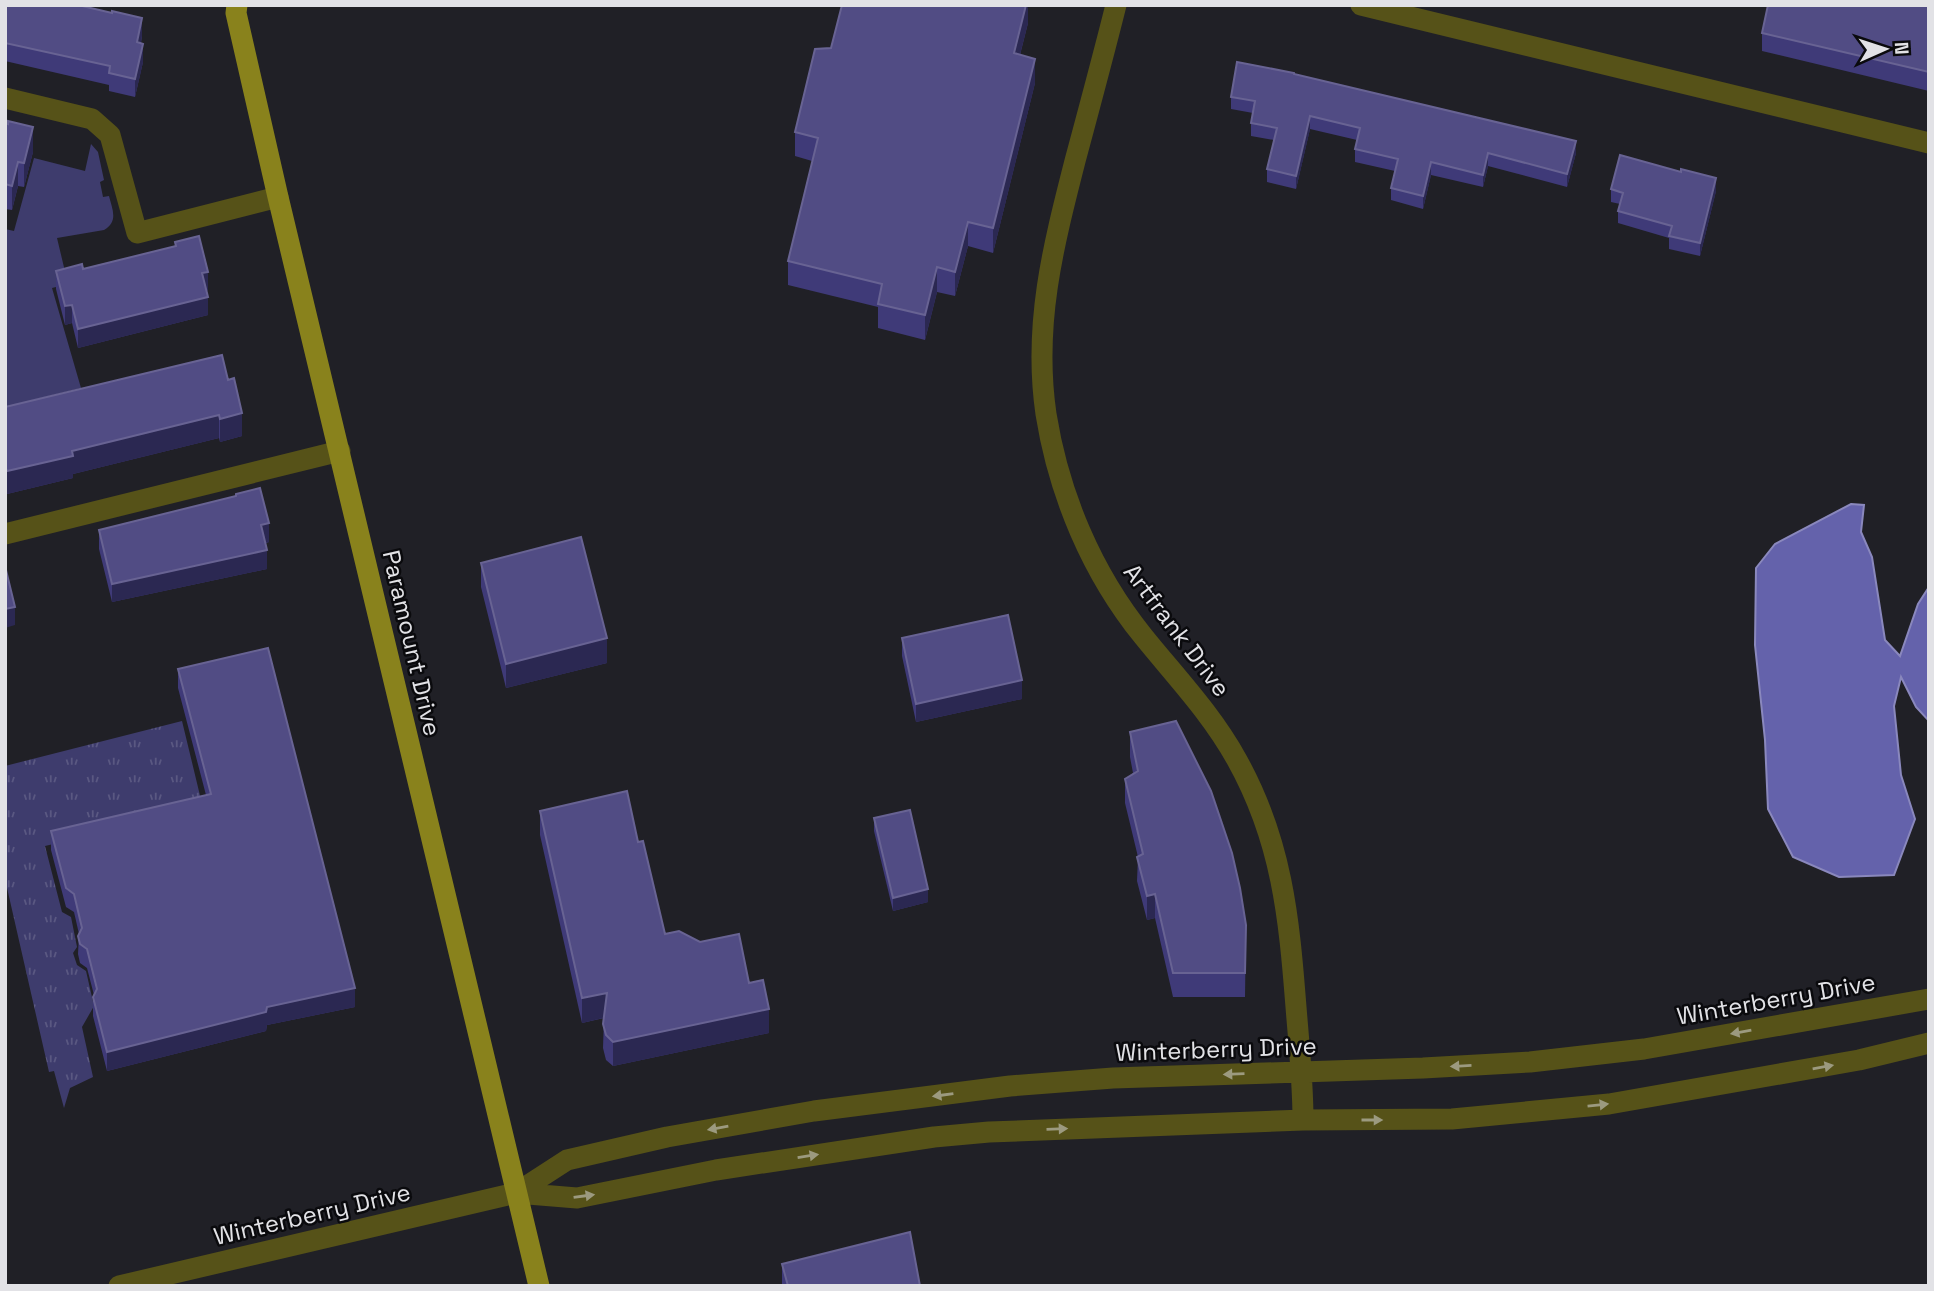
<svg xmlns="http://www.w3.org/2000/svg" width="1934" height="1291" viewBox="0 0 1934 1291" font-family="'Space Grotesk',sans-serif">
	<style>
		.grass { fill: #3e3c6d }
		.park { fill: url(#park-tufts) }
		.water { fill: #6462ab; stroke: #8a88bd; stroke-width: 2 }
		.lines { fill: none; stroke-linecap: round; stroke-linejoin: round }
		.minor { stroke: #565218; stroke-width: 21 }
		.major { stroke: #89821c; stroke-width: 21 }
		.wall { fill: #3f3a78 }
		.shaded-wall { fill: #2b2852 }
		.building { fill: #514c84; stroke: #686393; stroke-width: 2 }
		.oneway { fill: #9c9a7f }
		.labels { text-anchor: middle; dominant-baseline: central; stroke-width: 5; stroke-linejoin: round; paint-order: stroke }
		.street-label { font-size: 24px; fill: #e2e2e6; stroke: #0a0a0d }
	</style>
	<defs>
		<pattern id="park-tufts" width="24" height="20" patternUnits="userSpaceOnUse" patternTransform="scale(1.75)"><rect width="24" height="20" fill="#3e3c6d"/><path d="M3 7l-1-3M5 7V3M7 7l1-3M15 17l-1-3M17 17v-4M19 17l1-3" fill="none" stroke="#5a5882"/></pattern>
	</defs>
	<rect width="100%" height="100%" fill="#202026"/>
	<path class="grass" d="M 91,144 L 98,152 L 104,180 L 100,182 L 103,197 L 109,196 C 112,209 119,221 104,230 L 57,238 L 68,284 L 52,288 L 81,388 L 5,407 L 5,229 L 14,231 L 34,158 L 85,171 Z"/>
	<path class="park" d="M 182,721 L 203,808 L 45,846 L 62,912 L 71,917 L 77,947 L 73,953 L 77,965 L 86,971 L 94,1006 L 82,1027 L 93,1077 L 70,1088 L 64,1108 L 54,1071 L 49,1072 L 5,879 L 5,766 Z"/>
	<path class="water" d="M 1851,504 L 1864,505 L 1861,532 L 1872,557 L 1885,640 L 1900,656 L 1918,604 L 1929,587 L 1929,721 L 1916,707 L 1901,677 L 1894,706 L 1901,775 L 1915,819 L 1894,875 L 1839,877 L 1793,857 L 1768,809 L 1765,740 L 1755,645 L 1756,568 L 1775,544 Z"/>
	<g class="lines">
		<path class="minor" d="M 1116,5 C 1103,57 1089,109 1075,161 C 1053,247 1033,325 1046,414 C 1059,495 1092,573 1143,636 C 1176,677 1211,713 1237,760 C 1282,841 1289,917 1296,1007 C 1299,1045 1303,1082 1303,1120
			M 1361,5 L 1929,143
			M 5,98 L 92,119 L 110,135 L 137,233 L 278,197
			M 5,534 L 340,451
			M 516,1193 L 567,1160 L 667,1137 L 814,1111 L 1010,1086 L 1113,1078 L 1423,1068 L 1530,1062 L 1644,1049 L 1929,999
			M 119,1286 L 516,1193 L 577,1198 L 716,1170 L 934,1137 L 989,1132 L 1303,1120 L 1452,1119 L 1609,1104 L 1859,1060 L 1929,1043"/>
		<path class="major" d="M 237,5 L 236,13 L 278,197 L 539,1286"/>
	</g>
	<path class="wall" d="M 5,5 L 142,36 L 141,43 L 143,62 L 135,97 L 109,91 L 109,85 L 5,61 Z
		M 1028,5 L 1028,23 L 1020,55 L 1035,83 L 993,253 L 968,246 L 955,296 L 937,292 L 925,340 L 878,328 L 878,307 L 788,285 L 788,261 L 812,161 L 795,156 L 795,132 L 831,48 Z
		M 1929,5 L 1929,91 L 1762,51 L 1762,33 Z
		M 1294,74 L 1576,153 L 1567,187 L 1488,166 L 1483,187 L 1431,175 L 1423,209 L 1391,200 L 1391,188 L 1395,171 L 1355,162 L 1355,149 L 1357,140 L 1310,129 L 1296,189 L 1267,182 L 1267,169 L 1274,140 L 1251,136 L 1251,123 L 1253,113 L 1231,109 L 1231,97 Z
		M 5,123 L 33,152 L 24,187 L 18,186 L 12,210 L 5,209 Z
		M 1611,189 L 1716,191 L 1700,256 L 1669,249 L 1669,238 L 1618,223 L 1618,211 L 1620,204 L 1611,202 Z
		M 175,242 L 208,290 L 206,291 L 208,315 L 78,348 L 72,323 L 65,325 L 56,289 L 56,271 L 83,269 L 175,246 Z
		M 222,355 L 242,436 L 220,442 L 219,438 L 73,474 L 73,478 L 7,494 L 6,489 L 5,407 Z
		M 99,530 L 269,542 L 266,543 L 267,569 L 112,602 L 99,549 Z
		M 481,563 L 607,663 L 506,688 L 481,587 Z
		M 902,638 L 1022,699 L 916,722 L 902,656 Z
		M 178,669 L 355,1007 L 267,1025 L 266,1031 L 107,1071 L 93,1016 L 93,997 L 94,995 L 87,968 L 80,963 L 78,954 L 79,934 L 74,912 L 66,907 L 51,850 L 51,831 L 206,795 L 178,688 Z
		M 1130,732 L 1246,925 L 1245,997 L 1173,997 L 1155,918 L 1147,920 L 1137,881 L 1138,857 L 1125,803 L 1125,779 L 1133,773 L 1130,757 Z
		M 540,811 L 638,842 L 665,934 L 749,983 L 769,1033 L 613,1066 L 606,1060 L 603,1048 L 604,1018 L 582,1023 L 540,835 Z
		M 874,818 L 928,902 L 893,911 L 874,831 Z
		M 782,1264 L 920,1286 L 782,1286 Z"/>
	<path class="shaded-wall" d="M 1026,5 L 1028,5 L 1028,23 L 1014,78 L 1014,53 Z
		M 142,18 L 142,36 L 137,61 L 137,42 Z
		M 143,44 L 143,62 L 135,97 L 135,79 Z
		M 1035,59 L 1035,83 L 993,253 L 993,228 Z
		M 1310,116 L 1310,129 L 1296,189 L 1296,176 Z
		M 33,127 L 33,152 L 24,187 L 24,163 Z
		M 1576,141 L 1576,153 L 1567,187 L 1567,174 Z
		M 1488,153 L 1488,166 L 1483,187 L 1483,175 Z
		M 18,162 L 18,186 L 12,210 L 12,186 Z
		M 1431,162 L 1431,175 L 1423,209 L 1423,196 Z
		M 1716,178 L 1716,191 L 1700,256 L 1700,243 Z
		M 968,222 L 968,246 L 955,296 L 955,272 Z
		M 937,267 L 937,292 L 925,340 L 925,315 Z
		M 208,272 L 208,290 L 202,292 L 202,273 Z
		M 208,297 L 208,315 L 78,348 L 78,329 Z
		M 72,305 L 72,323 L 65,325 L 65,306 Z
		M 242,413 L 242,436 L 220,442 L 220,419 Z
		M 219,415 L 219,438 L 73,474 L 73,478 L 7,494 L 7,471 L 72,451 Z
		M 269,523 L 269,542 L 261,544 L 261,525 Z
		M 267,550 L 267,569 L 112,602 L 112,584 Z
		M 15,607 L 15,625 L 5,628 L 5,609 Z
		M 607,638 L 607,663 L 506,688 L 506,664 Z
		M 1022,680 L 1022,699 L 916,722 L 916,704 Z
		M 928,889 L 928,902 L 893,911 L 893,898 Z
		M 1155,894 L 1155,918 L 1147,920 L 1147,896 Z
		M 355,988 L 355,1007 L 267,1025 L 266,1031 L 107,1071 L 107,1052 L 267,1007 Z
		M 607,993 L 607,1017 L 582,1023 L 582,998 Z
		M 769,1009 L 769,1033 L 613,1066 L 613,1042 Z"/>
	<path class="building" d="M 5,5 L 78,5 L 112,13 L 112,11 L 142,18 L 137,42 L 143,44 L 135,79 L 109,73 L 110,66 L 5,43 Z
		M 842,5 L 1026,5 L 1014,53 L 1035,59 L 993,228 L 968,222 L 955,272 L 937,267 L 925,315 L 878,304 L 882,284 L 788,261 L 818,138 L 795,132 L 815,49 L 831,48 Z
		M 1768,5 L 1929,5 L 1929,72 L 1762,33 Z
		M 1237,62 L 1294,73 L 1294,74 L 1576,141 L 1567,174 L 1488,153 L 1483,175 L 1431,162 L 1423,196 L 1391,188 L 1398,159 L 1355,149 L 1360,128 L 1310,116 L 1296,176 L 1267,169 L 1277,128 L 1251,123 L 1255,101 L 1231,97 Z
		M 8,121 L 33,127 L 24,163 L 18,162 L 12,186 L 5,184 L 5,123 L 8,124 Z
		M 1620,155 L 1681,172 L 1681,169 L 1716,178 L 1700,243 L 1669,236 L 1672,226 L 1618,211 L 1623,193 L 1611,189 Z
		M 199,236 L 208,272 L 202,273 L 208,297 L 78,329 L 72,305 L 65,306 L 56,271 L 82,264 L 83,269 L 176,246 L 175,242 Z
		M 222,355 L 228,380 L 234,378 L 242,413 L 220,419 L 219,415 L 72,451 L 73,456 L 7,471 L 5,466 L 5,407 Z
		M 260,488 L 269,523 L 261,525 L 267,550 L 112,584 L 99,530 L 236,496 L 236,494 Z
		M 581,537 L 607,638 L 506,664 L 481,563 Z
		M 5,566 L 15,607 L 5,609 Z
		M 1008,615 L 1022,680 L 916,704 L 902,638 Z
		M 268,648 L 355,988 L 267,1007 L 266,1012 L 107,1052 L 93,997 L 97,989 L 87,949 L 80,944 L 78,936 L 82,928 L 74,894 L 66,888 L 51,831 L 211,794 L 178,669 Z
		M 1176,721 L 1211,791 L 1232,853 L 1240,888 L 1246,925 L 1245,973 L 1173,973 L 1155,894 L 1147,896 L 1137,857 L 1143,854 L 1125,779 L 1138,771 L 1130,732 Z
		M 627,791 L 638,842 L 643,841 L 665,934 L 679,931 L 700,942 L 739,934 L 749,983 L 763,980 L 769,1009 L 613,1042 L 606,1035 L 603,1024 L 607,993 L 582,998 L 540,811 Z
		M 910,810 L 928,889 L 893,898 L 874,818 Z
		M 910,1232 L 920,1286 L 788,1286 L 782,1264 Z"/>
	<defs><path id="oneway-solid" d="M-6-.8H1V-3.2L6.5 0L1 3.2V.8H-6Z" transform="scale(1.75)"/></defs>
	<g class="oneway">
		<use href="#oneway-solid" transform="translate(1741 1032) rotate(170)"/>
		<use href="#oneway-solid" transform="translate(1461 1066) rotate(177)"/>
		<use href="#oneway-solid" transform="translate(1823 1067) rotate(-10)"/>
		<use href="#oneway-solid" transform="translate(1234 1074) rotate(178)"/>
		<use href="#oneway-solid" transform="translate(943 1095) rotate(172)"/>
		<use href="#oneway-solid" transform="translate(1598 1105) rotate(-6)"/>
		<use href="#oneway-solid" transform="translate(1372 1120)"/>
		<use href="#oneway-solid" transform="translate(718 1128) rotate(170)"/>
		<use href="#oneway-solid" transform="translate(1057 1129) rotate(-2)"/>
		<use href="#oneway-solid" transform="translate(808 1156) rotate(-9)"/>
		<use href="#oneway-solid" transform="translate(584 1196) rotate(-8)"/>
	</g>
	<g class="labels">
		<g class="street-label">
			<text transform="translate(1177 630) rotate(53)">Artfrank Drive</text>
			<text transform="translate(412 643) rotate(77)">Paramount Drive</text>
			<text transform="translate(1776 999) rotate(-10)">Winterberry Drive</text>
			<text transform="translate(1216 1049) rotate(-2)">Winterberry Drive</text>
			<text transform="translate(312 1214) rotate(-13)">Winterberry Drive</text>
		</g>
	</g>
	<rect width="1934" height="1291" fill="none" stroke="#e2e2e6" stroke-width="14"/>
	<g transform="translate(1885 49) rotate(87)" stroke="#0a0a0d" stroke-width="5" paint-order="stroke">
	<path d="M0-5L12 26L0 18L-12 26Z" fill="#e2e2e6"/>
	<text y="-10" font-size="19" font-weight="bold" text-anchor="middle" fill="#e2e2e6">N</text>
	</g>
</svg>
